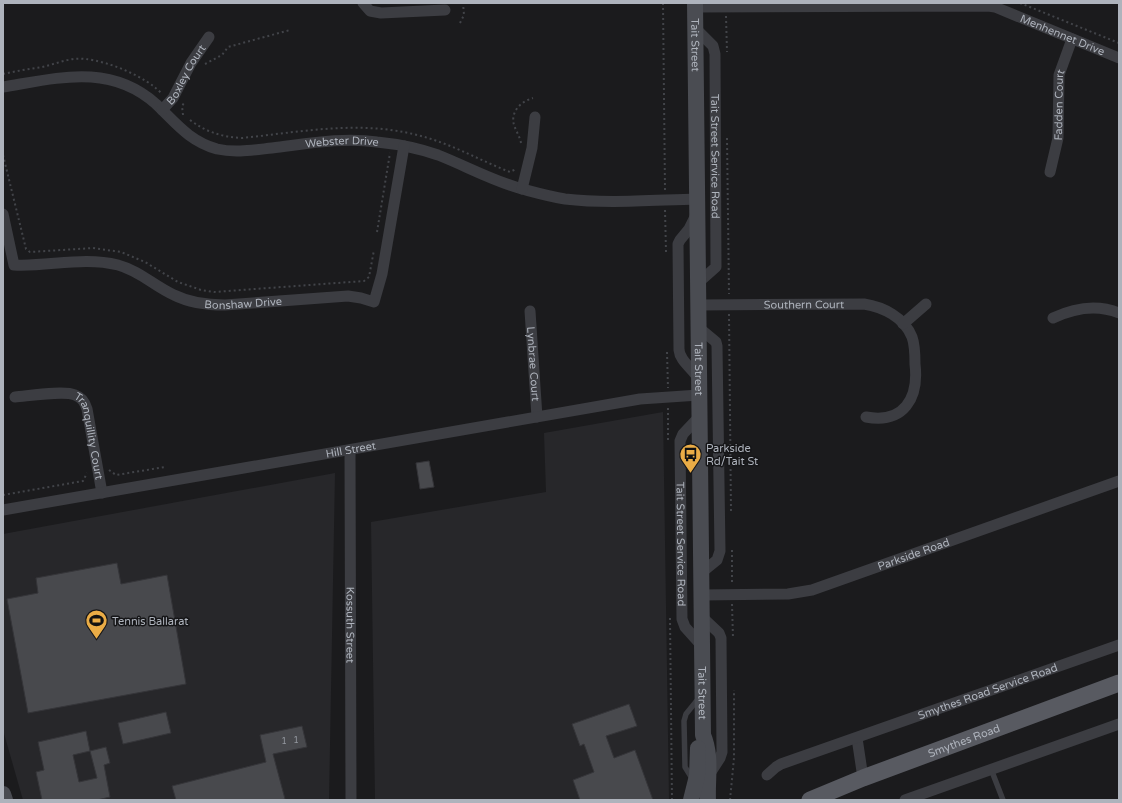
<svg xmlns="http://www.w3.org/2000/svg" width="1122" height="803" viewBox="0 0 1122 803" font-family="'Varela Round',sans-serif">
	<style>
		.built { fill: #27272a }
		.building { fill: #48494d; stroke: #353539; fill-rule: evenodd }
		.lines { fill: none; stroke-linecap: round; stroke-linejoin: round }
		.path { stroke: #424449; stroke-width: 2; stroke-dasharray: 2 3; stroke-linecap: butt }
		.lane { stroke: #3c3d42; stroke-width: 5.5 }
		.street { stroke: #3c3d42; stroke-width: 11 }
		.secondary { stroke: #4a4c52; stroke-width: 16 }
		.primary { stroke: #585a61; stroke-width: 17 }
		.labels { text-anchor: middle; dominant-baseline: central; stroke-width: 3; stroke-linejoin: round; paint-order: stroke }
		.number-label { font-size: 9px; fill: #9498a0 }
		.street-label { font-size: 11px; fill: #aeb3bc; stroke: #161618 }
		.poi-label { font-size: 11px; fill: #aeb3bc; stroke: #161618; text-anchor: start }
	</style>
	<rect width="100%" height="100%" fill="#1b1b1d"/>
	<path class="built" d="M 663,412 L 669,800 L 375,800 L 371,522 L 546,492 L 544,433 Z
		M 335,473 L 329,800 L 23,800 L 3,730 L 3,534 Z"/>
	<path class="building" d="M 429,461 L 434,487 L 420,489 L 416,463 Z
		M 117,563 L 121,584 L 167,575 L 186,684 L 28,713 L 7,599 L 38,593 L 36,578 Z
		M 629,704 L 637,726 L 606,736 L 614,758 L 635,750 L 653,800 L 580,800 L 573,780 L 594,772 L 584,744 L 580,746 L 572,724 Z
		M 166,712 L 171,733 L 123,744 L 118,723 Z
		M 302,726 L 307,747 L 273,754 L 285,799 L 280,800 L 176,800 L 172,786 L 266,762 L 260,735 Z
		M 86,731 L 90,751 L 106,747 L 110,763 L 104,765 L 110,797 L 97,800 L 42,800 L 36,772 L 44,770 L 38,742 ZM 90,751 L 97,778 L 79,782 L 73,755 Z"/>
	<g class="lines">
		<path class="path" d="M 663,3 L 665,190
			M 1020,3 L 1119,43
			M 726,16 L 727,52
			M 460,23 L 464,15 L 463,3
			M 205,64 L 222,55 L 228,47 L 290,30
			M 3,74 C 16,71 29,69 42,67 C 56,64 70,57 85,59 C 108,61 147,77 162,94
			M 183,115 L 182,106 L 184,103
			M 190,120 C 206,132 222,137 242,138 C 300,132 359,120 417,135 C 450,143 479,160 510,172 L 516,169
			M 727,138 L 729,294
			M 521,143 C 520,137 516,131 514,125 C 510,111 522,101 533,98
			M 3,155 L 26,249 L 30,252 L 93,248 L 121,252 L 145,262 L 178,282 L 201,290 L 214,292 L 364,281 L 369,277 L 374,250
			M 665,210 L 666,252
			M 377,232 L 390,153
			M 729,314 L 731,512
			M 667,352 L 668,388
			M 668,408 L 668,440
			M 109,470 L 116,475 L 165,467
			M 3,495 L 83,481 L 87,473
			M 732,550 L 732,584
			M 732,604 L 733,638
			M 670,618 L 672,800
			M 730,800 L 734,758 L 734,690"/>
		<path class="lane" d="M 991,769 L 1003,800
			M 693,780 L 685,767 L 684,721 L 686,714 L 699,698"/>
		<g class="street">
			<path d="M 363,3 L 370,11 L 381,13 L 445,10"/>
			<path id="s1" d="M 695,7 L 988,6 L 995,7 L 1119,58"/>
			<path id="s2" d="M 695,28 L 713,46 L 715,54 L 716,267 L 698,283"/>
			<path id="s3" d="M 3,87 C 58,78 110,63 156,104 C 176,123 189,141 217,149 C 235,153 253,150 272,148 C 306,144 342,137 377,142 C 397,144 418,148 438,155 C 466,166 493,181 522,189 C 537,193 551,197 565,199 C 607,204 654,200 697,199"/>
			<path id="s4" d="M 162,110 L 173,98 L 191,63 L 209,37"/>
			<path id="s5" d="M 1050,172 L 1058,138 L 1059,75 L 1072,39"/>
			<path d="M 522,189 L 532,148 L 535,117"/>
			<path id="s6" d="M 3,214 L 14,265 C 48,267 83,256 118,265 C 140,271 154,286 174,295 C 190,303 208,305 225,305 L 348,296 L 361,298 L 374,302 L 382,274 L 404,146"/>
			<path d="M 696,215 L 689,229 L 680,240 L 678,244 L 679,350 C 680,362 694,369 699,380"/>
			<path id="s7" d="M 698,305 L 864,304 C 883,307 904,317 912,337 C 915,345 915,355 915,364 C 919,398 904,424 866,417"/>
			<path id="s8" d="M 530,311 L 537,417"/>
			<path d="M 1053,318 C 1074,308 1097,304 1119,313"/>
			<path d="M 903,324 L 926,304"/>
			<path d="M 698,327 L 716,342 L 717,346 L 720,551 L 717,560 L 701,573"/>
			<path id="s9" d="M 15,397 C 28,396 64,390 75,395 C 81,397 85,402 87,409 L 102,493"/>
			<path id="s10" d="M 699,417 L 683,434 L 680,441 L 682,619 L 685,627 L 702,646"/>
			<path id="s11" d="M 350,450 L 351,800"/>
			<path id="s12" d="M 3,510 L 640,399 L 699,395"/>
			<path id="s13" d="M 701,595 L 788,594 L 812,590 L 1119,481"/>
			<path d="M 702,617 L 719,633 L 721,638 L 722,752 L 720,758 L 709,775"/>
			<path d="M 857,738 L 863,778"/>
			<path id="s14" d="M 767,775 L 776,767 L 781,764 L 1119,645"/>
			<path d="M 905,800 L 1119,724"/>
		</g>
		<g class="secondary">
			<path id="s15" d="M 695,3 L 703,735 C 712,756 707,778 708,800"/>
			<path d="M 3,794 L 5,800"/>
			<path d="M 691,800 L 697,776 L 698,748"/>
		</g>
		<path class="primary" id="s16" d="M 810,800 L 863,778 L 1119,683"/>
	</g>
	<defs>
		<symbol id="bus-pin" viewBox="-11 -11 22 30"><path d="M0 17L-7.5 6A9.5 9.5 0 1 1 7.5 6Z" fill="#eaac46" stroke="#161618"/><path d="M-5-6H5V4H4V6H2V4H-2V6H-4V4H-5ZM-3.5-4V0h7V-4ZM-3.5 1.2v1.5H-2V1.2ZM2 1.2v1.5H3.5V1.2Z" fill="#111"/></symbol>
		<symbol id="stadium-pin" viewBox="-11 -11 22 30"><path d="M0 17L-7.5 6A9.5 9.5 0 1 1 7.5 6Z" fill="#eaac46" stroke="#161618"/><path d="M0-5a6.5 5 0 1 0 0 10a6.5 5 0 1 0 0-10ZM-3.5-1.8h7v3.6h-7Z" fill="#111"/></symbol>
	</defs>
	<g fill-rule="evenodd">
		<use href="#bus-pin" x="678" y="442" width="25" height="34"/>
		<use href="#stadium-pin" x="84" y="608" width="25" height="34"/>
	</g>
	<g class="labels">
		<g class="number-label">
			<text x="296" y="740">1</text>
			<text x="284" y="741">1</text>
		</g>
		<g class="street-label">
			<text stroke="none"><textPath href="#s1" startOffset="373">Menhennet Drive</textPath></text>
			<text stroke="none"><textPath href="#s15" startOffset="42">Tait Street</textPath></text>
			<text stroke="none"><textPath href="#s4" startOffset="43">Boxley Court</textPath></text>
			<text stroke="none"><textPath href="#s5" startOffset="68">Fadden Court</textPath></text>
			<text stroke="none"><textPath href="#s3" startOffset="363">Webster Drive</textPath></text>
			<text stroke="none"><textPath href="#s2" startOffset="136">Tait Street Service Road</textPath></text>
			<text stroke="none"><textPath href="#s6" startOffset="291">Bonshaw Drive</textPath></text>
			<text stroke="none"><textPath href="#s7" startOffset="106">Southern Court</textPath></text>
			<text stroke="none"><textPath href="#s8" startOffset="53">Lynbrae Court</textPath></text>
			<text stroke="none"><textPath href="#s15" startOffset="366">Tait Street</textPath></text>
			<text stroke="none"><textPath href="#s9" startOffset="106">Tranquillity Court</textPath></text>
			<text stroke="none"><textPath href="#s12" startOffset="353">Hill Street</textPath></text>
			<text stroke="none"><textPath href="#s10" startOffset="134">Tait Street Service Road</textPath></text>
			<text stroke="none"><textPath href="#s13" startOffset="219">Parkside Road</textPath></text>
			<text stroke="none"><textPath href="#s11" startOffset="175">Kossuth Street</textPath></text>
			<text stroke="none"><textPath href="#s14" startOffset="237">Smythes Road Service Road</textPath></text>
			<text stroke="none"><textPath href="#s15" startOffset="690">Tait Street</textPath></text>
			<text stroke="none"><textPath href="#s16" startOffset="165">Smythes Road</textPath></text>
		</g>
		<g class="poi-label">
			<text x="706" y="448">Parkside<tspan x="706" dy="13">Rd/Tait St</tspan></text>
			<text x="112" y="621">Tennis Ballarat</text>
		</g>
	</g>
	<rect width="1122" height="803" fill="none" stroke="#aeb3bc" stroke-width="8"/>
</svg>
